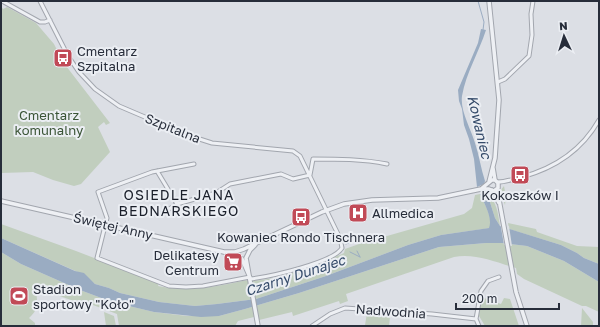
<svg xmlns="http://www.w3.org/2000/svg" width="600" height="327" viewBox="0 0 600 327" font-family="'Golos Text',sans-serif">
	<style>
		.green { fill: #c1cebe }
		.water { fill: #9aacc2 }
		.pier { fill: #dcdfe5 }
		.lines { fill: none; stroke-linecap: round; stroke-linejoin: round }
		.stream { stroke: #9aacc2; stroke-width: 1 }
		.minor-casing { stroke: #a2a6ae; stroke-width: 5 }
		.tertiary-casing { stroke: #a2a6ae; stroke-width: 5.5 }
		.minor { stroke: #eef0f4; stroke-width: 3 }
		.tertiary { stroke: #eef0f4; stroke-width: 3.5 }
		.labels { text-anchor: middle; dominant-baseline: central; stroke-width: 4; stroke-linejoin: round; paint-order: stroke }
		.poi-label { font-size: 13px; fill: #272d3a; stroke: #ebeef3; text-anchor: start }
		.park-label { font-size: 13px; fill: #3a5436; stroke: #ebeef3 }
		.street-label { font-size: 13px; fill: #272d3a; stroke: #ebeef3 }
		.water-label { font-size: 14px; font-style: italic; fill: #354b6a; stroke: #ebeef3 }
		.neighbourhood-label { font-size: 14px; letter-spacing: 1px; fill: #1a1f2a; stroke: #ebeef3 }
	</style>
	<rect width="100%" height="100%" fill="#dcdfe5"/>
	<path class="green" d="M 1,6 L 3,9 L 7,7 L 36,23 L 54,44 L 63,62 L 110,123 L 106,125 L 104,122 L 98,127 L 110,152 L 81,184 L 74,186 L 53,180 L 33,172 L 1,173 Z
		M 504,186 L 506,197 L 505,205 L 500,191 Z
		M 487,193 C 497,202 498,213 500,226 L 495,218 Z
		M 480,194 C 484,203 493,218 490,228 L 441,235 L 408,245 L 326,276 L 256,299 L 217,304 L 195,306 L 159,302 L 120,293 L 109,288 L 95,284 L 82,273 L 80,273 L 1,238 L 1,224 L 76,251 L 159,283 L 158,286 C 190,293 217,286 248,280 C 270,284 323,263 344,253 L 345,249 L 359,244 L 464,214 L 472,208 L 475,195 Z
		M 508,223 L 536,229 L 537,232 L 577,246 L 599,247 L 599,264 L 584,258 L 577,253 L 561,245 L 509,229 Z
		M 486,243 L 502,243 L 527,246 L 564,261 L 599,282 L 599,312 L 586,306 L 582,306 L 524,279 L 517,274 L 516,268 C 495,262 475,253 454,257 L 346,294 L 348,301 L 340,304 L 339,301 L 293,316 L 292,312 L 259,320 L 258,316 L 238,321 L 235,326 L 119,326 L 117,314 L 93,305 L 88,306 L 54,294 L 36,292 C 38,304 38,310 29,318 L 35,323 L 35,326 L 1,326 L 1,252 L 21,264 L 80,290 L 112,302 L 154,312 L 187,316 L 219,316 L 245,309 L 299,293 L 439,247 Z
		M 481,297 L 501,304 L 504,298 L 510,299 L 519,326 L 485,326 L 479,316 Z
		M 582,308 L 593,322 L 593,326 L 581,326 Z
		M 104,312 L 114,316 L 116,326 L 106,326 Z
		M 367,313 L 390,317 L 389,326 L 365,325 Z"/>
	<path class="water" d="M 481,29 L 486,30 C 479,52 466,73 462,96 C 460,111 471,129 475,143 C 479,155 481,169 485,181 L 484,184 L 477,187 L 474,159 L 469,139 L 464,125 L 462,109 L 459,101 L 458,90 L 478,43 Z
		M 487,193 L 495,218 L 500,226 L 561,245 L 577,253 L 584,258 L 599,264 L 599,282 L 564,261 L 527,246 L 502,243 L 486,243 L 439,247 L 299,293 L 245,309 L 219,316 L 201,317 L 154,312 L 112,302 L 80,290 L 21,264 L 1,252 L 1,238 L 75,271 L 84,273 L 95,284 L 109,288 L 120,293 L 159,302 L 195,306 L 217,304 L 256,299 L 326,276 L 408,245 L 441,235 L 489,228 C 493,218 484,203 480,194 Z"/>
	<path class="pier" d="M 500,222 L 501,224 L 509,226 L 512,246 L 504,245 Z"/>
	<g class="lines">
		<path class="stream" d="M 478,1 L 484,22 L 483,30
			M 346,244 L 355,241
			M 357,251 L 360,257
			M 350,252 L 360,257"/>
		<defs>
			<path id="minor" d="M 2,1 L 40,22 L 45,22 L 50,20
				M 40,1 L 68,56 L 79,72 L 95,89 L 119,106 L 187,135 L 212,143 L 293,151 L 300,156 L 335,228 L 340,238 L 342,248 C 333,263 268,277 250,279
				M 498,82 L 505,79 L 529,56 L 532,35 L 531,14 L 533,1
				M 194,164 L 152,172 L 98,192 L 107,218 L 97,258 L 169,286 L 186,287 L 203,286 L 250,277
				M 157,171 L 177,204
				M 498,182 C 506,182 513,179 522,177 C 555,168 582,150 599,120
				M 161,214 L 177,204 L 216,193 L 230,184 L 281,174 L 293,179 L 310,175 L 313,159 C 338,159 362,159 387,164
				M 312,326 L 330,314 L 345,308 L 432,314 L 476,319
				M 479,326 L 476,319 L 481,291 L 488,281 L 499,277"/>
			<path id="tertiary" d="M 489,1 L 499,100 L 495,158 L 489,182
				M 493,168 L 495,180
				M 497,189 L 516,292 L 527,326
				M 492,190 L 499,203
				M 1,201 L 224,252 L 242,259 L 249,275
				M 255,245 L 250,250 L 246,258 L 258,326
				M 224,252 L 235,252 L 244,249 L 322,212 L 344,204 L 372,200 L 438,198 L 481,189 L 489,189 L 494,191 L 498,188 L 498,183 L 495,180 L 492,180 L 481,189"/>
		</defs>
		<use href="#minor" class="minor-casing"/>
		<use href="#tertiary" class="tertiary-casing"/>
		<use href="#minor" class="minor"/>
		<use href="#tertiary" class="tertiary"/>
	</g>
	<defs>
		<symbol id="bus-square" viewBox="-11 -11 22 22"><rect x="-9" y="-9" width="18" height="18" rx="4" fill="#c14a57" stroke="#ebeef3"/><path d="M-5-6H5V4H4V6H2V4H-2V6H-4V4H-5ZM-3.5-4V0h7V-4ZM-3.5 1.2v1.5H-2V1.2ZM2 1.2v1.5H3.5V1.2Z" fill="#fff"/></symbol>
		<symbol id="hospital-square" viewBox="-11 -11 22 22"><rect x="-9" y="-9" width="18" height="18" rx="4" fill="#c14a57" stroke="#ebeef3"/><path d="M-5-5h3v3.5h4V-5h3V5h-3V1.5h-4V5h-3Z" fill="#fff"/></symbol>
		<symbol id="supermarket-square" viewBox="-11 -11 22 22"><rect x="-9" y="-9" width="18" height="18" rx="4" fill="#c14a57" stroke="#ebeef3"/><path d="M-6-5.5h2.5l.6 2H6L4.5 2H-2.5L-4.4-4H-6ZM-1.5 3.2a1.3 1.3 0 1 0 .1 0ZM3 3.2a1.3 1.3 0 1 0 .1 0Z" fill="#fff"/></symbol>
		<symbol id="stadium-square" viewBox="-11 -11 22 22"><rect x="-9" y="-9" width="18" height="18" rx="4" fill="#c14a57" stroke="#ebeef3"/><path d="M0-5a6.5 5 0 1 0 0 10a6.5 5 0 1 0 0-10ZM-3.5-1.8h7v3.6h-7Z" fill="#fff"/></symbol>
	</defs>
	<g fill-rule="evenodd">
		<use href="#bus-square" x="52" y="47" width="22" height="22"/>
		<use href="#bus-square" x="509" y="164" width="22" height="22"/>
		<use href="#hospital-square" x="347" y="202" width="22" height="22"/>
		<use href="#bus-square" x="290" y="206" width="22" height="22"/>
		<use href="#supermarket-square" x="222" y="251" width="22" height="22"/>
		<use href="#stadium-square" x="8" y="285" width="22" height="22"/>
	</g>
	<g class="labels">
		<g class="poi-label">
			<text x="77" y="51">Cmentarz<tspan x="77" dy="15">Szpitalna</tspan></text>
			<text x="520" y="195" text-anchor="middle">Kokoszków I</text>
			<text x="372" y="213">Allmedica</text>
			<text x="301" y="237" text-anchor="middle">Kowaniec Rondo Tischnera</text>
			<text x="219" y="255" text-anchor="end">Delikatesy<tspan x="219" dy="15">Centrum</tspan></text>
			<text x="33" y="289">Stadion<tspan x="33" dy="15">sportowy "Koło"</tspan></text>
		</g>
		<g class="park-label">
			<text x="49" y="115">Cmentarz<tspan x="49" dy="15">komunalny</tspan></text>
		</g>
		<g class="street-label">
			<text transform="translate(173 128) rotate(22)">Szpitalna</text>
			<text transform="translate(113 226) rotate(13)">Świętej Anny</text>
			<text transform="translate(391 311) rotate(4)">Nadwodnia</text>
		</g>
		<g class="water-label">
			<text transform="translate(480 127) rotate(77)">Kowaniec</text>
			<text transform="translate(295 275) rotate(-18)">Czarny Dunajec</text>
		</g>
		<g class="neighbourhood-label">
			<text x="179" y="194">OSIEDLE JANA<tspan x="179" dy="16">BEDNARSKIEGO</tspan></text>
		</g>
	</g>
	<rect width="600" height="327" fill="none" stroke="#272d3a" stroke-width="4"/>
	<g transform="translate(564 36) rotate(356)" stroke="#ebeef3" stroke-width="3" paint-order="stroke">
	<path d="M0-3L7 15L0 10L-7 15Z" fill="#272d3a"/>
	<text y="-6" font-size="11" font-weight="bold" text-anchor="middle" fill="#272d3a">N</text>
	</g>
	<path d="M456 303v6h103v-6" fill="none" stroke="#272d3a" stroke-width="2"/>
	<text x="462" y="303" font-size="12" fill="#272d3a" stroke="#ebeef3" stroke-width="3" paint-order="stroke">200 m</text>
</svg>
